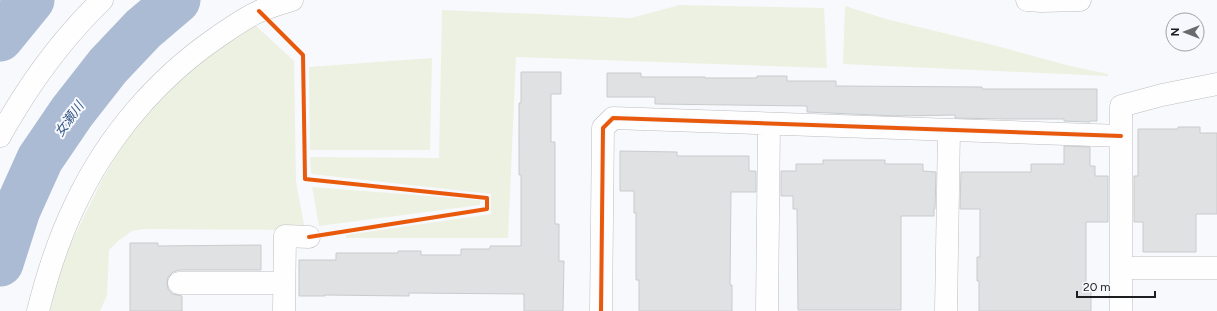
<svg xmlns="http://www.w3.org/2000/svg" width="1217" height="311" viewBox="0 0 1217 311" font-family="Figtree,'Noto Sans JP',sans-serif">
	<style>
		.green { fill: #ecf1e2 }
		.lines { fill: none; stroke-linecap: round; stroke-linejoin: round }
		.river { stroke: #aabbd3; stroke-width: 47 }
		.building { fill: #e0e1e3; stroke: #cacbcd }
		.minor-casing { stroke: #bdbec0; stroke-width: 23 }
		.minor { stroke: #fefeff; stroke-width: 22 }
		.cycleway-casing { stroke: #f6f8fe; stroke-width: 6 }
		.cycleway { stroke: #e8590c; stroke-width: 4 }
		.labels { text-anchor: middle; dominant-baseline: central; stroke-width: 4; stroke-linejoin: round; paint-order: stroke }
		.water-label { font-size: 13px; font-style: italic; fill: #345784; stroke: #f6f8fe }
	</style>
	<rect width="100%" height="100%" fill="#f8f9fc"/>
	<path class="green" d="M 680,5 L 824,8 L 827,68 L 516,57 L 508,238 L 346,238 L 346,235 L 491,214 L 491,194 L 311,174 L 310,157 L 439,158 L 442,10 L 631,18 Z
		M 845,6 L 886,19 L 1001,47 L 1070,66 L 1108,74 L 1108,76 L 843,64 Z
		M 254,24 L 294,61 L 296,182 L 305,230 L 144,229 L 132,231 L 118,241 L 109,250 L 107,295 L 100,311 L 50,311 L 57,283 L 69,247 L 102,180 L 118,153 L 138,125 L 156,104 L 194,65 Z
		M 432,58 L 430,150 L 310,150 L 309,67 Z
		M 312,187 L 480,200 L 480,205 L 319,226 Z"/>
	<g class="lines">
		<path class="river" d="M 0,38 L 31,0
			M 0,263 L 17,210 L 40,159 L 72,112 L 108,66 L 143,29 L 177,0"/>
	</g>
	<path class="building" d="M 521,72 L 561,72 L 561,94 L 551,94 L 551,142 L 555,142 L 555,224 L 559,224 L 559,261 L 564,261 L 563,311 L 524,311 L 524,294 L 409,293 L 409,296 L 325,295 L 325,296 L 299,296 L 299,260 L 336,260 L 336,253 L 398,253 L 398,251 L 421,251 L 421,255 L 461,255 L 461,249 L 490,249 L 490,246 L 521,246 L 521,175 L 519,175 L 519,103 L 521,103 Z
		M 607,73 L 641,73 L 641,77 L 705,77 L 705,78 L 757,78 L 757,76 L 787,76 L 787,81 L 836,81 L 836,86 L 982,87 L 982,89 L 1097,89 L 1097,121 L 1090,121 L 1090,122 L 1064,121 L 1064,119 L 1005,119 L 955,118 L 955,115 L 897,116 L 807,112 L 807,106 L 655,104 L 655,97 L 607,97 Z
		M 1178,127 L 1200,127 L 1200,133 L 1217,133 L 1217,214 L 1196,214 L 1196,252 L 1143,252 L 1143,222 L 1134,222 L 1134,176 L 1138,176 L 1138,129 L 1178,129 Z
		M 1064,146 L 1090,147 L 1090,166 L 1095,166 L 1095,176 L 1108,176 L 1108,222 L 1086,222 L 1086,289 L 1091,289 L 1091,311 L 979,311 L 979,281 L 977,281 L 977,257 L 980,257 L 980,209 L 960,209 L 961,172 L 1031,172 L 1031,164 L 1064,164 Z
		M 620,151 L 677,152 L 677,156 L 749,156 L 749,171 L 756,171 L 756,192 L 731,192 L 730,285 L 732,285 L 732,311 L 639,311 L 639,280 L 636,280 L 636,213 L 634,213 L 634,191 L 620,191 Z
		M 823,160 L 885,160 L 885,164 L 923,164 L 923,171 L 936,172 L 935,209 L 934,209 L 934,216 L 901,216 L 901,310 L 798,310 L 797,209 L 793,209 L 793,196 L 781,196 L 781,171 L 796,171 L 796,164 L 823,164 Z
		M 130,243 L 158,243 L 158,246 L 261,245 L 261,270 L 179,270 L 173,272 L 168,277 L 167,283 L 168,289 L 172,294 L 182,296 L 182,311 L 130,311 Z"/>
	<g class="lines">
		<defs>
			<path id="minor" d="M 1027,0 L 1041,1 L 1080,0
				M 0,136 C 5,126 11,117 17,107 C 41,68 69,32 102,0
				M 1121,268 L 1217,268
				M 179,283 L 284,283
				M 38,311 C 47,275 59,238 75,205 C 107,137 157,78 219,36 C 232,27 246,17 260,11 C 271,6 282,3 292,0
				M 284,311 L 285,236 L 309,237
				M 601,311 L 603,128 L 613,118 L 1121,136
				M 767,311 L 769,124
				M 946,311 L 949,130
				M 1121,311 L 1121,106 L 1162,95 L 1217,84"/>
		</defs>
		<use href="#minor" class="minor-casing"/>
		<use href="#minor" class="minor"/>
		<defs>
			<path id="cycleway" d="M 259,11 L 303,55 L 305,179 L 487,198 L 487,209 L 309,237
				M 601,311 L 603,128 L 613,118 L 1121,136"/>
		</defs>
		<use href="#cycleway" class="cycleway-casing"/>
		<use href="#cycleway" class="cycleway"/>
	</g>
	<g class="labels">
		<g class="water-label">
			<text transform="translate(69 119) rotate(-54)">女瀬川</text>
		</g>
	</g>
	<g transform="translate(1185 32) rotate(270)"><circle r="19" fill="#f6f8fe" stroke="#9fa1a5"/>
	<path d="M0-3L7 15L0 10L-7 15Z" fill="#6a6b6d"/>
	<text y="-6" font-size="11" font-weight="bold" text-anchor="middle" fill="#1d1e20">N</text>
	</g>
	<path d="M1077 291v6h78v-6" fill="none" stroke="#1d1e20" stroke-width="2"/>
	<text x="1083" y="291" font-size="12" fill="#1d1e20" stroke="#f6f8fe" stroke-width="3" paint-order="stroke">20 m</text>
</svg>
